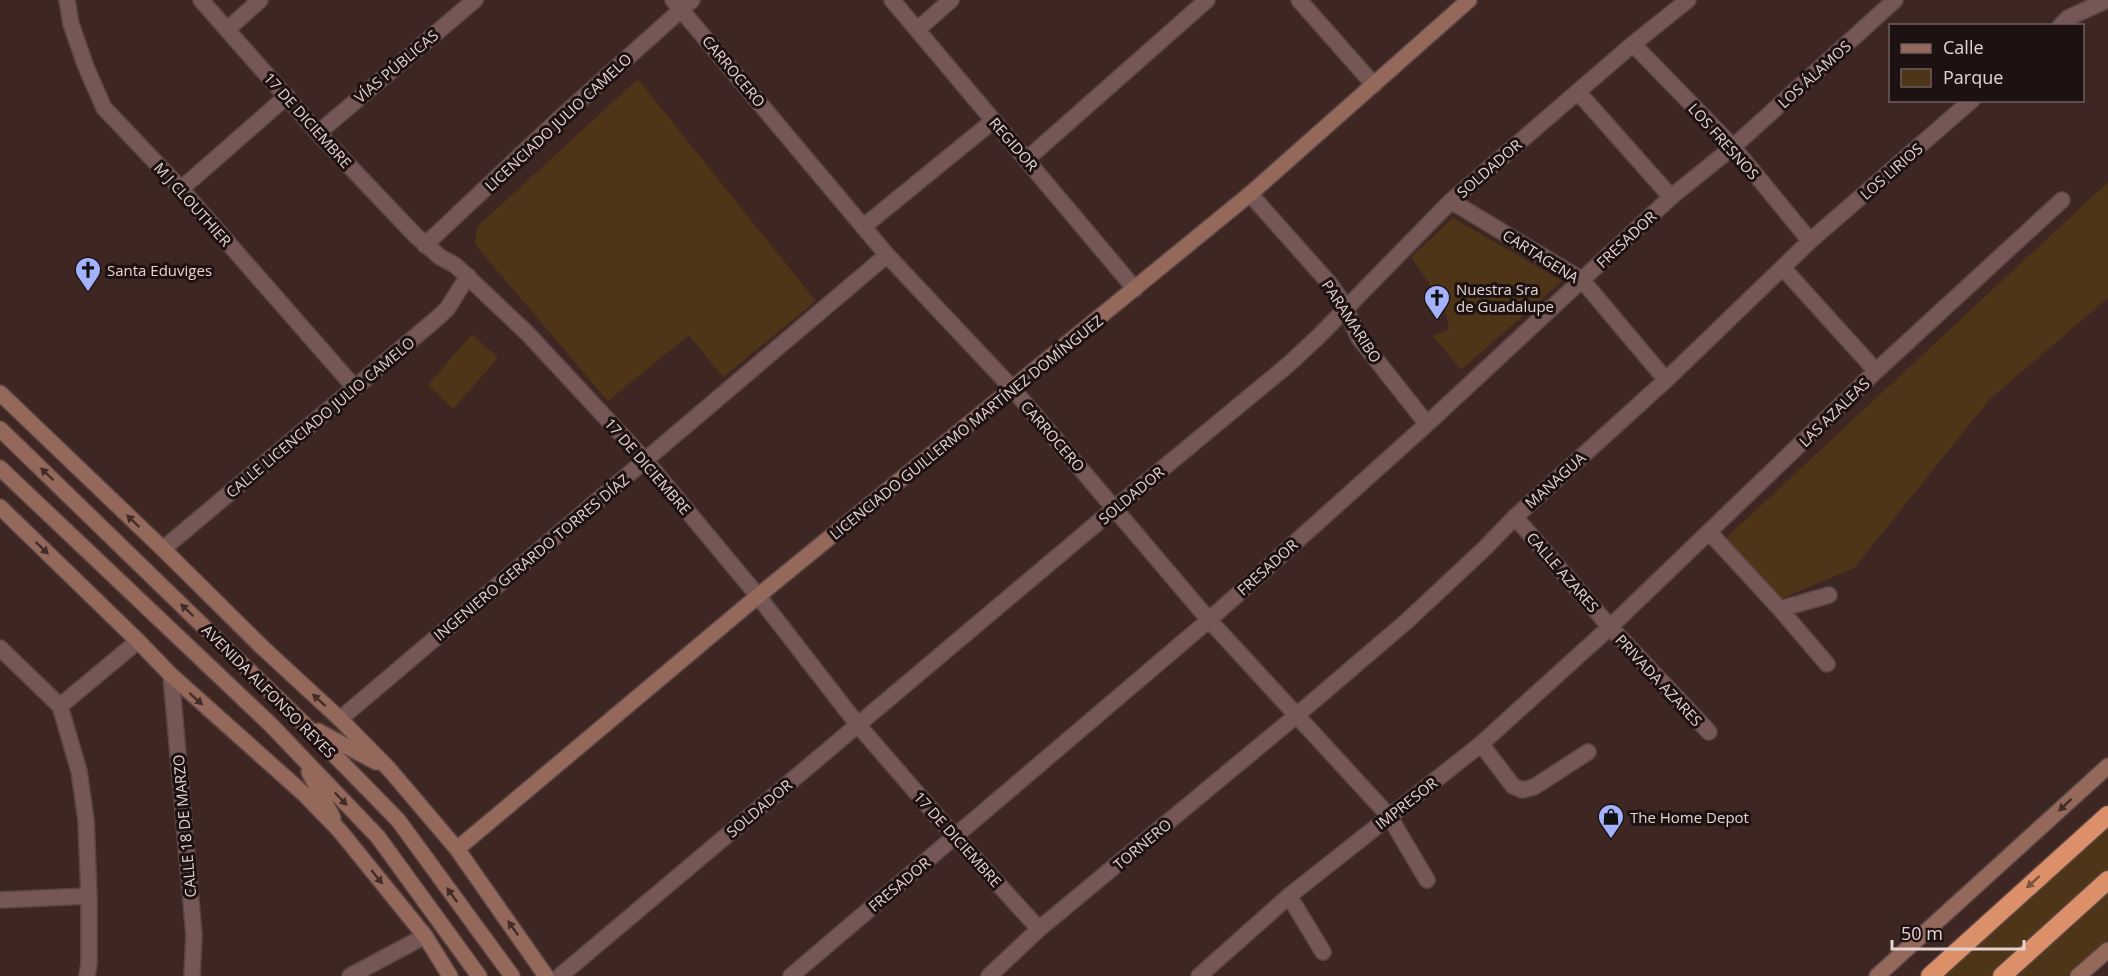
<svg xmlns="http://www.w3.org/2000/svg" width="2108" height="976" viewBox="0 0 2108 976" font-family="'Open Sans',sans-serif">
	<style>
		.green { fill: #4e3517 }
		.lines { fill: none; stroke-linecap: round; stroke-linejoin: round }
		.street-casing { stroke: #5a4543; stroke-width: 18 }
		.secondary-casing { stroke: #5a4543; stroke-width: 18 }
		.highway-casing { stroke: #5a4543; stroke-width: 21 }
		.street { stroke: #755856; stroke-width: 15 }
		.secondary { stroke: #94695c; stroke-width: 15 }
		.highway { stroke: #dc9069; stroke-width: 18 }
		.oneway { fill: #412c28 }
		.oneway2 { fill: #7c513d }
		.labels { text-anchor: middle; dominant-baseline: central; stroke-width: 6; stroke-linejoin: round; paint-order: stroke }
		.street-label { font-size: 15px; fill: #e4d3d1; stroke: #1d1211 }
		.poi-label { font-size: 15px; fill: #e4d3d1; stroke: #1d1211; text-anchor: start }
	</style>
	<rect width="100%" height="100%" fill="#3e2623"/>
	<path class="green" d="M 638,79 L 816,301 L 723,377 L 689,335 L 608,401 L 478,248 L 475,241 L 477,227 Z
		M 2108,182 L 2108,298 L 1990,399 L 1854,568 L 1778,600 L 1725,539 Z
		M 1453,218 L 1562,281 L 1461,370 L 1433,336 L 1449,329 L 1441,287 L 1433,289 L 1411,257 Z
		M 472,334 L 498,358 L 453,409 L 428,385 Z
		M 2108,819 L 2108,939 L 2068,976 L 1930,976 Z"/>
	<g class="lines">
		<defs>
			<path id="street" d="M 67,0 L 71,24 L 86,67 L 104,108 L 181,189 L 355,388
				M 201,0 L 318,133 L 415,235 L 440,257 L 455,265 L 528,334 L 645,460 L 758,596 L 858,725 L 942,822 L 1039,929
				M 673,0 L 887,255 L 1012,388 L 1209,620 L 1389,816 L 1427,880
				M 892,0 L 1135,289
				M 1299,0 L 1374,85
				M 2060,26 L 2068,18 L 2107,0
				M 228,29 L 260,0
				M 918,29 L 951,0
				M 1633,44 L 1733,147 L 1810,241
				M 1578,92 L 1671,197
				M 318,133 L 475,0
				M 1027,159 L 1207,0
				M 181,189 L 287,96
				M 1250,194 L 1330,284 L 1343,303 L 1359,338 L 1427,424
				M 1451,201 L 1582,280 L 1666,380
				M 863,227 L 993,121
				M 425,245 L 559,119 L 692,0
				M 1783,268 L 1876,371
				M 1515,517 L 1610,627 L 1709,732
				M 1710,533 L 1780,609 L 1827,664
				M 163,549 L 435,320 L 447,309 L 468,276
				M 1780,609 L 1829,595
				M 0,648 L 60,706
				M 171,675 L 194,935 L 192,976
				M 340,719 L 887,255
				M 1481,744 L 1513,786 L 1522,790 L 1534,787 L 1588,752
				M 1289,896 L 1323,952
				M 0,900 L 89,896
				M 87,976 L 89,964 L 89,896 L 86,820 L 79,771 L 60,706 L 138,641
				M 350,976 L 425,936
				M 560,976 L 1115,508 L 1289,364 L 1319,336 L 1451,201 L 1633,44 L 1688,0
				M 791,976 L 1209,620 L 1427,424 L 1671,197 L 1733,147 L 1895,0
				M 989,976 L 1039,929 L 1297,715 L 1407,621 L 1485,548 L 1515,517 L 1666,380 L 1810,241 L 1972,100
				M 1199,976 L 1289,896 L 1481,744 L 1610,627 L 1876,371 L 2062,200"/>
			<path id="secondary" d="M 0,393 L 163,549 L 262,647 L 340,719 L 389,769 L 457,849 L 546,976
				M 0,429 L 304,724 L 398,820 L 512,976
				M 0,468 L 271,725 L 378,837 L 479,976
				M 0,507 L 138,641 L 171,675 L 304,794 L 340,831 L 425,936 L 450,976
				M 318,731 L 376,762
				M 309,772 L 333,818
				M 457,849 L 758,596 L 1250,194 L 1469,0
				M 1877,976 L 2108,766
				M 2078,976 L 2108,950"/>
			<path id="highway" d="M 1930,976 L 2108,815
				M 2002,976 L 2108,880"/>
		</defs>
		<use href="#street" class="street-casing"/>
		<use href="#secondary" class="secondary-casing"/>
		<use href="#highway" class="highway-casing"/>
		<use href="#street" class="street"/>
		<use href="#secondary" class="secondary"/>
		<use href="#highway" class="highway"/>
	</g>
	<defs><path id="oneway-solid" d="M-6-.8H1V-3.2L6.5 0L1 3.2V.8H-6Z" transform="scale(1.5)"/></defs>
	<g class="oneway">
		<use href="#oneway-solid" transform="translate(47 474) rotate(-136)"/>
		<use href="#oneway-solid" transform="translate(133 521) rotate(-136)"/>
		<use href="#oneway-solid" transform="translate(42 548) rotate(44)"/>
		<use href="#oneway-solid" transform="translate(187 610) rotate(-136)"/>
		<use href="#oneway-solid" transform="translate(196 699) rotate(42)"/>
		<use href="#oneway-solid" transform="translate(319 700) rotate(-138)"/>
		<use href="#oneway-solid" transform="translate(341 799) rotate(46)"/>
		<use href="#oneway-solid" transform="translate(2065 805) rotate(137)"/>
		<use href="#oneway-solid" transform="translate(377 877) rotate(51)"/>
		<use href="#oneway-solid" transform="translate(452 895) rotate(-126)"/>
		<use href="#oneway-solid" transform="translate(513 928) rotate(-125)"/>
	</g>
	<use class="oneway2" href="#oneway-solid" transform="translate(2033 882) rotate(138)"/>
	<defs>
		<symbol id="church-pin" viewBox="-11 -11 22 30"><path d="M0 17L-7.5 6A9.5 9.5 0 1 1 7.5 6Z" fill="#a4b2fc" stroke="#1d1211"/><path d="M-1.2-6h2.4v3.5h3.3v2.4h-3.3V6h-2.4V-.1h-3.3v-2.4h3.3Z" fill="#111"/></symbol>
		<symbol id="shop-pin" viewBox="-11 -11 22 30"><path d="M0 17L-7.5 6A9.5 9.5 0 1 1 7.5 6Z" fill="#a4b2fc" stroke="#1d1211"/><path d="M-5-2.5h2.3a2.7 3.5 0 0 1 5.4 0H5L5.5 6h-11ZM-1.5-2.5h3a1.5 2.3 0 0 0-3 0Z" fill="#111"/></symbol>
	</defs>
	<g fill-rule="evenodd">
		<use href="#church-pin" x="73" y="255" width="30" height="40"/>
		<use href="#church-pin" x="1422" y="283" width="30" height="40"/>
		<use href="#shop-pin" x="1596" y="802" width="30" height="40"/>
	</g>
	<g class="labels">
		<g class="street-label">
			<text transform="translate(396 66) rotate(-40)">VÍAS PÚBLICAS</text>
			<text transform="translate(734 71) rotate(50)">CARROCERO</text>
			<text transform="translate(1814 74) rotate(-42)">LOS ÁLAMOS</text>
			<text transform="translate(308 120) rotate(48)">17 DE DICIEMBRE</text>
			<text transform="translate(558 122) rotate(-43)">LICENCIADO JULIO CAMELO</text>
			<text transform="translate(1724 141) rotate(48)">LOS FRESNOS</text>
			<text transform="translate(1014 144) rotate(49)">REGIDOR</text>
			<text transform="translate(1489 168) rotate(-41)">SOLDADOR</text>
			<text transform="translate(1891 171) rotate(-41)">LOS LIRIOS</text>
			<text transform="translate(193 204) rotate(48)">M J CLOUTHIER</text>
			<text transform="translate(1626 239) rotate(-43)">FRESADOR</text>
			<text transform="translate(1541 256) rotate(32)">CARTAGENA</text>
			<text transform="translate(1352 321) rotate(57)">PARAMARIBO</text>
			<text transform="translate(1834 412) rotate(-44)">LAS AZALEAS</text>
			<text transform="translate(320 417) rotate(-40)">CALLE LICENCIADO JULIO CAMELO</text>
			<text transform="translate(966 427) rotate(-39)">LICENCIADO GUILLERMO MARTÍNEZ DOMÍNGUEZ</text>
			<text transform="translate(1053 436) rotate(49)">CARROCERO</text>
			<text transform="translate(648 466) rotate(49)">17 DE DICIEMBRE</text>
			<text transform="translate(1555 480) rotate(-42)">MANAGUA</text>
			<text transform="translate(1131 495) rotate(-40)">SOLDADOR</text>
			<text transform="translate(531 557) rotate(-40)">INGENIERO GERARDO TORRES DÍAZ</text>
			<text transform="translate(1267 567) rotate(-42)">FRESADOR</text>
			<text transform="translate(1563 572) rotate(49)">CALLE AZARES</text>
			<text transform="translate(1659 680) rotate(47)">PRIVADA AZARES</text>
			<text transform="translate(269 691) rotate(45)">AVENIDA ALFONSO REYES</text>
			<text transform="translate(1406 803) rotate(-38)">IMPRESOR</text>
			<text transform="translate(759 808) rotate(-40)">SOLDADOR</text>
			<text transform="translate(184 826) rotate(-95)">CALLE 18 DE MARZO</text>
			<text transform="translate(958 839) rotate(48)">17 DE DICIEMBRE</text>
			<text transform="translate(1142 844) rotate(-40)">TORNERO</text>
			<text transform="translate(899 884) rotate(-40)">FRESADOR</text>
		</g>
		<g class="poi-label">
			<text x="107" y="270">Santa Eduviges</text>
			<text x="1456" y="289">Nuestra Sra<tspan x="1456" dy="17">de Guadalupe</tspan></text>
			<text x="1630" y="817">The Home Depot</text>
		</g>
	</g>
	<rect x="1889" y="24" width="195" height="78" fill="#1d1211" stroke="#6d5f5e" stroke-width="1.5"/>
	<rect x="1901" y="44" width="30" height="9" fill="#94695c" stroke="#6d5f5e" stroke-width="1.5"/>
	<text x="1943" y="54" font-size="18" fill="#e4d3d1">Calle</text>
	<rect x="1901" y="69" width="30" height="18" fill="#4e3517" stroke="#6d5f5e" stroke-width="1.5"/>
	<text x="1943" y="84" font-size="18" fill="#e4d3d1">Parque</text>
	<path d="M1892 940v9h132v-9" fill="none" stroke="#e4d3d1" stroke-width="3"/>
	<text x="1901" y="940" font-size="18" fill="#e4d3d1" stroke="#1d1211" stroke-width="4.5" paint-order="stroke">50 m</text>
</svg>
